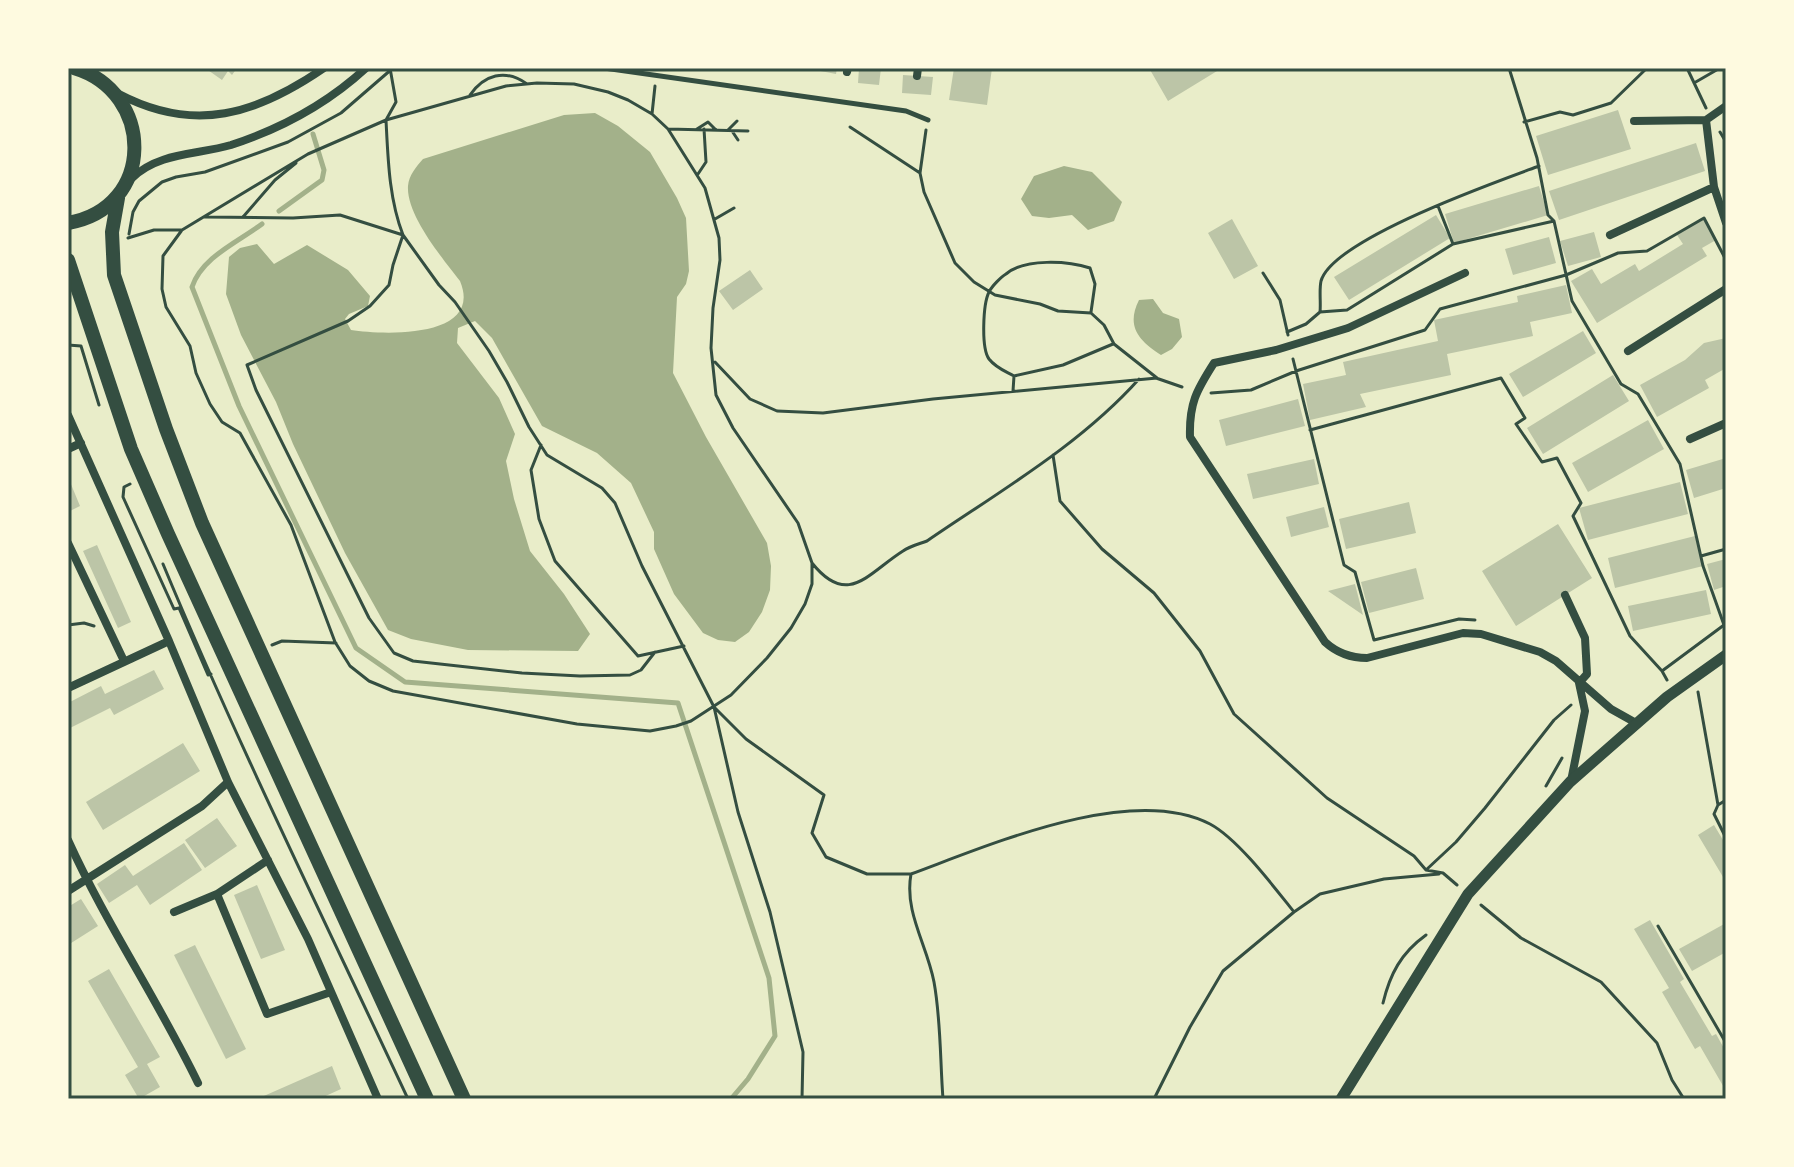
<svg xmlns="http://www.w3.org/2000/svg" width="1794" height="1167" viewBox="0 0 1794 1167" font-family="'Nunito Sans',sans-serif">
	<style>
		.water { fill: #a3b18a }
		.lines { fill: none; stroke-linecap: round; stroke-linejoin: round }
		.stream { stroke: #a3b18a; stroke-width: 5 }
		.building { fill: #bcc5a7 }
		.path { stroke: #344e41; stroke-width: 3 }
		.service { stroke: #344e41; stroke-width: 5 }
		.minor { stroke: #344e41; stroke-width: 8 }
		.tertiary { stroke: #344e41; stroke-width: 11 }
		.primary { stroke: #344e41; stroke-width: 14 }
		.neatline { fill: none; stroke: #344e41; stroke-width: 3 }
	</style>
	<rect width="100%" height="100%" fill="#e9edc9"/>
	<path class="water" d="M 595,113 L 618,126 L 650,152 L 677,198 L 686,218 L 689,271 L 686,284 L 677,297 L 673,373 L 706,437 L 767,543 L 771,566 L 770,590 L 762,612 L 749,632 L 735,642 L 718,640 L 703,633 L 674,594 L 654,549 L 654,532 L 631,483 L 597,453 L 542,426 L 492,338 L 475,321 L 458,328 L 457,343 L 499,398 L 515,434 L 506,461 L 514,499 L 530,551 L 564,594 L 590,634 L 578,651 L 468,650 L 411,639 L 388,630 L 345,553 L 293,444 L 276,402 L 241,335 L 226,294 L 229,257 L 240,248 L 257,244 L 274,264 L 307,245 L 348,270 L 370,296 L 368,306 L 349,314 L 345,319 L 351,330 C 384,335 484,339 460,281 C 443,259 406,215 408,186 C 409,175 416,167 423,159 L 564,115 Z
		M 1064,166 L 1092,172 L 1122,202 L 1114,221 L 1088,230 L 1072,215 L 1049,218 L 1032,216 L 1021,199 L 1034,176 Z
		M 1153,299 L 1163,313 L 1179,319 L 1182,337 L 1172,349 L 1161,355 C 1138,340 1126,326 1139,300 Z"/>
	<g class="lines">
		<path class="stream" d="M 279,211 L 322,180 L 324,170 L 313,134
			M 262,224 C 238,242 202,257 192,287 L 239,406 L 356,648 L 405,682 L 678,703 L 769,978 L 775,1036 L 748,1079 L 731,1099"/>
	</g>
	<path class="building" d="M 205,68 L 237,68 L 232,75 L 228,71 L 222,80 Z
		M 805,68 L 837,68 L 836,74 Z
		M 859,68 L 881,68 L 879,85 L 858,83 Z
		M 954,68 L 992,68 L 987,105 L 949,100 Z
		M 1149,68 L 1222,68 L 1168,101 Z
		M 903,75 L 933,77 L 931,95 L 902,93 Z
		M 1618,110 L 1631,149 L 1548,175 L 1536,136 Z
		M 1696,143 L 1705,171 L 1559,220 L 1549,191 Z
		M 1539,186 L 1548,215 L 1454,243 L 1445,214 Z
		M 1436,215 L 1450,238 L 1349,300 L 1334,277 Z
		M 1232,219 L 1258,266 L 1234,279 L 1208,233 Z
		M 1703,219 L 1716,240 L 1702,248 L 1707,256 L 1597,323 L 1571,281 L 1592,269 L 1601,284 L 1635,264 L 1639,271 L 1683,244 L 1677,235 Z
		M 1594,232 L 1601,257 L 1568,266 L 1560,241 Z
		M 1549,237 L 1556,263 L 1513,275 L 1505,249 Z
		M 750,270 L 763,289 L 733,310 L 719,291 Z
		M 1566,285 L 1572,313 L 1530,322 L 1533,336 L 1447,354 L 1451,375 L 1360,394 L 1366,407 L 1310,420 L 1303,384 L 1346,375 L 1343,362 L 1438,341 L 1434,320 L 1518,302 L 1517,296 Z
		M 1583,331 L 1596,353 L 1523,397 L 1509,374 Z
		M 1726,338 L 1726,368 L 1705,380 L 1709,388 L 1657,417 L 1640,385 L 1685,360 L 1704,343 Z
		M 1613,375 L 1629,401 L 1543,454 L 1527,428 Z
		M 1298,399 L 1305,426 L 1226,446 L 1219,420 Z
		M 1648,420 L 1664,449 L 1588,492 L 1572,463 Z
		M 1726,458 L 1726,488 L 1694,498 L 1686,470 Z
		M 1314,459 L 1319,484 L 1253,499 L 1247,474 Z
		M 68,477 L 80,506 L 68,512 Z
		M 1680,482 L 1688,514 L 1588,540 L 1579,508 Z
		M 1409,502 L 1416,533 L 1346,549 L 1339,519 Z
		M 1324,507 L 1329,527 L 1291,537 L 1286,517 Z
		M 1558,524 L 1592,578 L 1516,626 L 1482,571 Z
		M 1695,536 L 1703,566 L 1615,588 L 1608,558 Z
		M 97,545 L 131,622 L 118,628 L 83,551 Z
		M 1726,559 L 1726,586 L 1714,590 L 1707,564 Z
		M 1416,568 L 1424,599 L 1369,613 L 1361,582 Z
		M 1355,584 L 1363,615 L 1328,591 Z
		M 1706,590 L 1711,614 L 1633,631 L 1628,606 Z
		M 154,670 L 164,689 L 114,715 L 110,708 L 68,729 L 68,703 L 101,686 L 105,694 Z
		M 183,743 L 200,771 L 103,830 L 86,802 Z
		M 217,818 L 237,846 L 205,868 L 185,840 Z
		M 1714,825 L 1726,845 L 1726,882 L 1698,835 Z
		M 184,843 L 202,870 L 150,905 L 137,885 L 109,903 L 97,884 L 125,865 L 133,876 Z
		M 257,885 L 285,950 L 261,959 L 234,895 Z
		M 81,899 L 98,926 L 68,945 L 68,907 Z
		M 1650,920 L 1684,979 L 1680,982 L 1712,1036 L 1716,1034 L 1726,1052 L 1726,1091 L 1700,1046 L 1695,1049 L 1662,992 L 1669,988 L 1634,929 Z
		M 1726,923 L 1726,952 L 1692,971 L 1679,949 Z
		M 195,945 L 246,1049 L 226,1059 L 174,955 Z
		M 109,969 L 160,1057 L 147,1064 L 160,1087 L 139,1099 L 125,1075 L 138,1067 L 88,981 Z
		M 332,1066 L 341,1089 L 319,1099 L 257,1099 Z"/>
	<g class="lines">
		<path class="path" d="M 390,68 L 396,102 L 386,120 L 308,154 L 182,230 L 163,256 L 162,289 L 166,307 L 190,346 L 196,373 L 210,404 L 222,422 L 240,433 L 291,525 L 335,642 L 350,666 L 369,681 L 393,691 L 577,724 L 650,731 L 676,726 L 691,721 L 731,695 L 767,658 L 791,628 L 805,604 L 812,584 L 812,563 L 798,523 L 733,428 L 716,395 L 711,348 L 713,308 L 720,260 L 719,238 L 705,188 L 668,129 L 652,114 L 628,100 L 608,92 L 574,84 L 537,83 L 506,86 L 386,120 C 388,159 389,199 403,235 L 393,265 L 389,285 L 370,306 L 348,321 L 247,365 L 256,390 L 369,618 L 394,653 L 413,661 L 522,673 L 580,676 L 630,675 L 641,670 L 655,652
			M 1509,68 L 1537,158 L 1548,215 L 1554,221 L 1572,301 L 1621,384 L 1638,394 L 1680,464 L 1703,566 L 1724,625 L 1662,671 L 1667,680
			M 1687,68 L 1706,108
			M 1694,83 L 1720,68
			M 470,95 C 484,75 505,68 527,84
			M 652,114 L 655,86
			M 1524,122 L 1560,112 L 1573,115 L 1611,103 L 1647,68
			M 850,127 L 920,173 L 926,130
			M 668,129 L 748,131
			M 697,129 L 708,122 L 716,130
			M 728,130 L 737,121
			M 732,131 L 738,140
			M 1720,132 L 1726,142
			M 698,174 L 706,162 L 704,129
			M 1438,206 L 1453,244 L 1554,221
			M 204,217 L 293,218 L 340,215 L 403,235 L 439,285 L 455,302 L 489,351 L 507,382 L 529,427 L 547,455 L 602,488 L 615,503 L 642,566 L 714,707 L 738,812 L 770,912 L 803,1052 L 802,1099
			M 243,217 L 275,180 L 296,163
			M 715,219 L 734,208
			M 129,234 L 133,212 L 139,201 L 162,182 L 176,177 L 205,172 L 288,142 L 341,113 L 393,68
			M 128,238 L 154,230 L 182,230
			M 1263,273 L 1280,300 L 1288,335
			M 1320,312 L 1347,310 L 1453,244
			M 1287,332 L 1306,324 L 1320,312 C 1321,303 1319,290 1321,281 C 1333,239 1496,182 1539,166
			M 68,345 L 81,346 L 99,405
			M 1293,359 L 1344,565 L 1355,572 L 1374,640 L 1459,619 L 1475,620
			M 715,362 L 750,399 L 777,411 L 823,413 L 933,399 L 1157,378 L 1114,344 L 1104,325 L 1091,313 L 1058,311 L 1040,304 L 995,295 L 974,282 L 955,263 L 924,192 L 920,173
			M 1014,376 L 1063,365 L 1113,344
			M 1156,378 L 1182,387
			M 1013,391 L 1014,376 C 1005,371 996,368 989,359 C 981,348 983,304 989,292 C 992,286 1001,277 1006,274 C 1025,258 1068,261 1090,268 L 1095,284 L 1091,312
			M 1211,393 L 1251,390 L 1296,371 L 1425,330 L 1440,309 L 1566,275 L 1618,253 L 1647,251 L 1704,218 L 1726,260
			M 1310,430 L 1501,378 L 1525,418 L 1516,424 L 1542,462 L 1557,458 L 1581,503 L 1573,516 L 1630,636 L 1662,671
			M 541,445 L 531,470 L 539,519 L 555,561 L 638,656 L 684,646
			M 1053,455 L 1060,501 L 1102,549 L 1154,593 L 1200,651 L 1234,714 L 1327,798 L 1414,856 L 1426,870 L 1443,873 L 1457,885
			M 130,484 L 124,487 L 123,497 L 174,609 L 179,608 L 208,675 L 211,674
			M 1701,556 L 1726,549
			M 812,563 C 848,608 868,573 903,551 C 910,546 919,544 927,541 C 1000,491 1080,445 1139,379
			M 163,564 C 238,745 325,921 408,1099
			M 68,625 L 84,623 L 94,626
			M 272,645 L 282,641 L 336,643
			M 1698,692 L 1718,805
			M 714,707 L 746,739 L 824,795 L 812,833 L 826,857 L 867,874 L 910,874
			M 1546,786 L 1562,758
			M 1726,800 L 1718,805 L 1714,814 L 1726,838
			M 1426,870 L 1456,842 L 1485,808 L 1554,720 L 1571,705
			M 1481,905 L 1521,938 L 1601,982 L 1657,1043 L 1672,1080 L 1684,1099
			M 1658,926 L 1726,1043
			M 1383,1003 C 1390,974 1401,953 1426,935
			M 943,1099 C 940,1060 941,1020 934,982 C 927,945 904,912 911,874 C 990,845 1131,783 1210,824 C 1238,839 1274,887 1294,912
			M 1154,1099 L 1190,1027 L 1223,971 L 1294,912 L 1320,894 L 1384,879 L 1439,874"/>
		<path class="service" d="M 604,68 L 906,111 L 928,120"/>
		<path class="minor" d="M 847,72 L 848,68
			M 917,76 L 918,68
			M 119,94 C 195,134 257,114 324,68
			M 1726,106 L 1706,120 L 1714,187 L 1726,223
			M 1634,121 L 1706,120
			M 132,178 C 159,152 197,155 231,145 C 280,129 328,103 366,68
			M 1610,235 L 1714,187
			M 1465,273 L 1348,328 L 1276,350 L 1214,363 C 1196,391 1189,404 1190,437 L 1325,642 C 1337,653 1350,658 1367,658 L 1463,633 L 1481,634 L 1540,652 L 1556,661 L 1611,709 L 1636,723
			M 1628,351 L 1726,289
			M 68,415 L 169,641 L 228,782 L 308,939 L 378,1099
			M 1690,439 L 1726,423
			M 68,449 L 81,443
			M 68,543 L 124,661
			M 1565,595 L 1585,638 L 1587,674 L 1579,683 L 1585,711 L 1571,781
			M 68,688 L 169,641
			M 68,840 C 106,924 158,1000 198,1083
			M 268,860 L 217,894 L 267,1014 L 331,992
			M 68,891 L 202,806 L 228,782
			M 174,912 L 217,894"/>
		<path class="tertiary" d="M 1341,1099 L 1468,894 L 1570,782 L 1667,697 L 1726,655"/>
		<path class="primary" d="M 118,198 L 112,232 L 114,275 L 166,429 L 202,523 L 464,1099
			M 68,223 C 156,208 155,92 74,68
			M 68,260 L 131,449 L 168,534 L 427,1099"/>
	</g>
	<rect width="1794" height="1167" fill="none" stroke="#fefae0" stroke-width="140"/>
	<rect x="70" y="70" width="1654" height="1027" class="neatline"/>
</svg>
